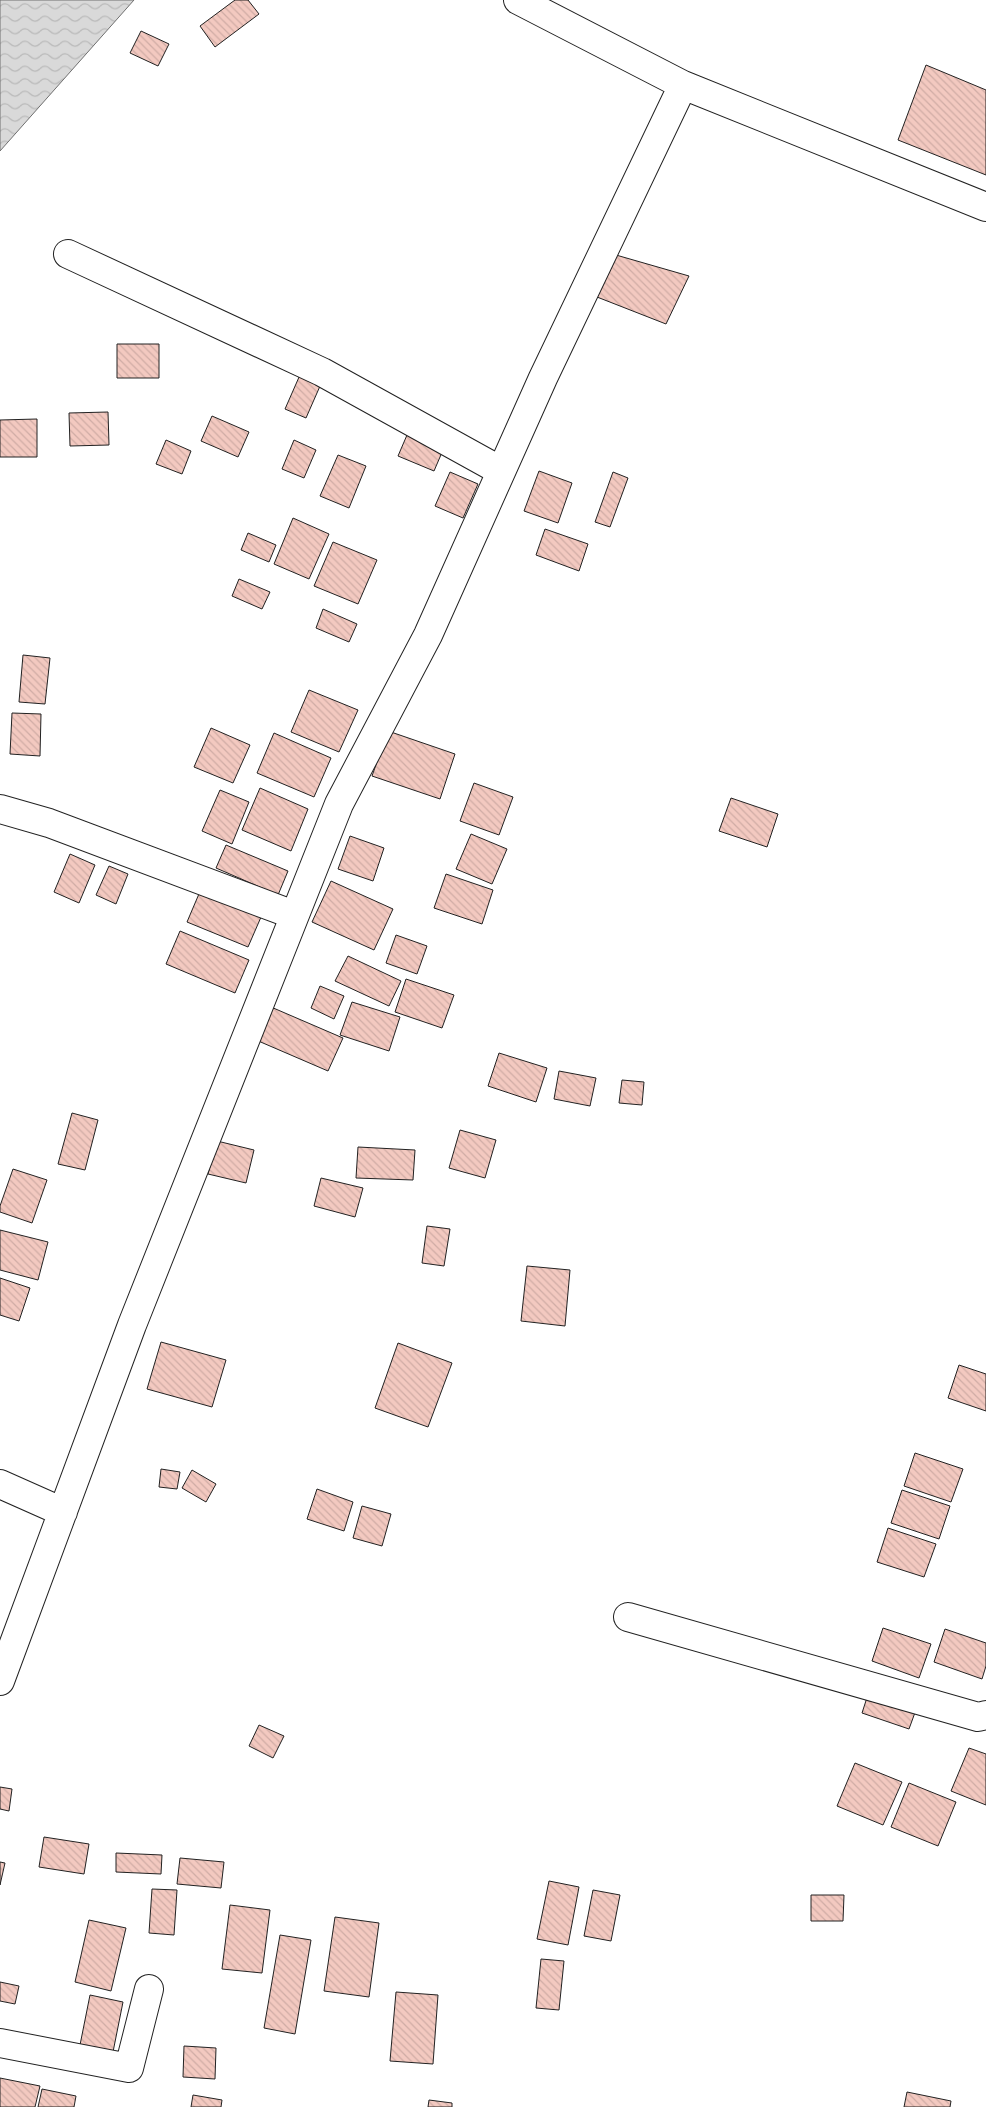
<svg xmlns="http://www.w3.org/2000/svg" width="986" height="2107" viewBox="0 0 986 2107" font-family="Bitter,serif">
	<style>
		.water { fill: url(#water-waves); stroke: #6f6f6f }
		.building { fill: url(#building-back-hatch); stroke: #222 }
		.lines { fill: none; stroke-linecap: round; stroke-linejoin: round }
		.minor-casing { stroke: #222; stroke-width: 30 }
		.minor { stroke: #fff; stroke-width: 28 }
	</style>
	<defs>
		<pattern id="water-waves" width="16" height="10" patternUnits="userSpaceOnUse" patternTransform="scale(1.25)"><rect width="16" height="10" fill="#d9d9d9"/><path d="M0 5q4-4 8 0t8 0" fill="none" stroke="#bababa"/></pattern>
		<pattern id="building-back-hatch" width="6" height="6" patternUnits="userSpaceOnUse" patternTransform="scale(1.25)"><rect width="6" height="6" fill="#f3c9c0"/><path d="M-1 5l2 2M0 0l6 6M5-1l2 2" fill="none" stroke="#d0aca5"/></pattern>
	</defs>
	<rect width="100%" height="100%" fill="#fff"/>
	<path class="water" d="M 0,0 L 134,0 L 0,151 Z"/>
	<path class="building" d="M 235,0 L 248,0 L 259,14 L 215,47 L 200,26 Z
		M 141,31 L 169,44 L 158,66 L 130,53 Z
		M 926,65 L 986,90 L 986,175 L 898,140 Z
		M 616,255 L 689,276 L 666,324 L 597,297 Z
		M 117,344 L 159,344 L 159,378 L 117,378 Z
		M 303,368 L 324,377 L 306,418 L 285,409 Z
		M 108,412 L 109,445 L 70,446 L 69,413 Z
		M 212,416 L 249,432 L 238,457 L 201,441 Z
		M 37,419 L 37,457 L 0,457 L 0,420 Z
		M 410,428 L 446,443 L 434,471 L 398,456 Z
		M 166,440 L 191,451 L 182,474 L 156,464 Z
		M 294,440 L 316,450 L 304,478 L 282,469 Z
		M 338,455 L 366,466 L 349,508 L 320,496 Z
		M 539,471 L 572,483 L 558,523 L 524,511 Z
		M 450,472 L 478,484 L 463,518 L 435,506 Z
		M 613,472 L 628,478 L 610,527 L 595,522 Z
		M 293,518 L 329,534 L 309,579 L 274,564 Z
		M 545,529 L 588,544 L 579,571 L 536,555 Z
		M 248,533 L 276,545 L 269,562 L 241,550 Z
		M 333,542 L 377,560 L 358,604 L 314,586 Z
		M 239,579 L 270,592 L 262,609 L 232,596 Z
		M 323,609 L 357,624 L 349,642 L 316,628 Z
		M 23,655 L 50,658 L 45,704 L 19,702 Z
		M 309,690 L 358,710 L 339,752 L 291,732 Z
		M 12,713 L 41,714 L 40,756 L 10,754 Z
		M 211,728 L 250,745 L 233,783 L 194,767 Z
		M 388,731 L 455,754 L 440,799 L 372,776 Z
		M 274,733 L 331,758 L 314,797 L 257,773 Z
		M 474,783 L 513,797 L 499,835 L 460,821 Z
		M 260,788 L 308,809 L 291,851 L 242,830 Z
		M 220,790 L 249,802 L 232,844 L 202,831 Z
		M 731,798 L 778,814 L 767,847 L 719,831 Z
		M 471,834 L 507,849 L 492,884 L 456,869 Z
		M 350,836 L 384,848 L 373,881 L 338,869 Z
		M 226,845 L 288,871 L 278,895 L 216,868 Z
		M 70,854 L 95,865 L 79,903 L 54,892 Z
		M 109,866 L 128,874 L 116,904 L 96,895 Z
		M 446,874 L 493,890 L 482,924 L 434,908 Z
		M 207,875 L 268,901 L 248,947 L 187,922 Z
		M 331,881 L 393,909 L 374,950 L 312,922 Z
		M 180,931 L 249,960 L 235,993 L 166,964 Z
		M 396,935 L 427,946 L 417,974 L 386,963 Z
		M 348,956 L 401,981 L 389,1006 L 335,981 Z
		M 406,979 L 454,995 L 442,1028 L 395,1012 Z
		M 320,986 L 344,996 L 334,1019 L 311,1008 Z
		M 352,1002 L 400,1017 L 389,1051 L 340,1035 Z
		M 271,1007 L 343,1038 L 328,1071 L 256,1040 Z
		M 499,1053 L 547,1068 L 536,1102 L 488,1086 Z
		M 559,1071 L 596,1078 L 590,1106 L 554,1099 Z
		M 622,1080 L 644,1082 L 642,1105 L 619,1103 Z
		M 72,1113 L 98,1120 L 85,1170 L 58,1164 Z
		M 460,1130 L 496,1140 L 485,1178 L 449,1168 Z
		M 217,1141 L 254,1150 L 246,1183 L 208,1174 Z
		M 358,1147 L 415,1150 L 413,1180 L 356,1178 Z
		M 13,1169 L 47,1180 L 32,1223 L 0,1212 L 0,1206 Z
		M 321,1178 L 363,1188 L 355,1217 L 314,1206 Z
		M 427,1226 L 450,1229 L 444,1266 L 422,1263 Z
		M 0,1230 L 48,1242 L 38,1280 L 0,1270 Z
		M 527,1266 L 570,1270 L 565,1326 L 521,1321 Z
		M 0,1278 L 30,1288 L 19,1321 L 0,1315 Z
		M 161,1342 L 226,1360 L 212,1407 L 147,1389 Z
		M 398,1343 L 452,1363 L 428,1427 L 375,1408 Z
		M 959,1365 L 986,1374 L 986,1411 L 948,1398 Z
		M 915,1453 L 963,1469 L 951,1502 L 904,1486 Z
		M 161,1469 L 180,1472 L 177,1489 L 159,1487 Z
		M 192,1470 L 216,1484 L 206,1502 L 182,1488 Z
		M 317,1489 L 353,1502 L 344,1531 L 307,1519 Z
		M 902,1490 L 950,1506 L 939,1539 L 891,1523 Z
		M 362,1506 L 391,1514 L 382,1546 L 353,1538 Z
		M 888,1528 L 936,1544 L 924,1577 L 877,1562 Z
		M 883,1628 L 931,1644 L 919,1678 L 872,1661 Z
		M 945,1629 L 986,1643 L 986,1666 L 982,1679 L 934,1662 Z
		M 873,1679 L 921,1696 L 909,1729 L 862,1713 Z
		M 259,1725 L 284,1736 L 273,1758 L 249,1746 Z
		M 969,1748 L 986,1754 L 986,1805 L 951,1791 Z
		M 855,1763 L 902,1782 L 883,1825 L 837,1806 Z
		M 909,1783 L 956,1802 L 938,1846 L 891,1827 Z
		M 0,1787 L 12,1789 L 9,1811 L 0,1809 Z
		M 44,1837 L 89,1844 L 84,1874 L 39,1867 Z
		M 116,1853 L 162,1855 L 161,1874 L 116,1872 Z
		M 180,1858 L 224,1862 L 221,1888 L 177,1884 Z
		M 0,1862 L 5,1863 L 0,1885 Z
		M 549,1881 L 579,1887 L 568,1945 L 537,1939 Z
		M 152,1889 L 177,1890 L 174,1935 L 149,1933 Z
		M 593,1890 L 620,1895 L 611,1941 L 584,1936 Z
		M 811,1895 L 844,1895 L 843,1921 L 811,1921 Z
		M 230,1905 L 270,1910 L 262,1973 L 222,1969 Z
		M 335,1917 L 379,1923 L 369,1997 L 324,1991 Z
		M 89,1920 L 126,1928 L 111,1991 L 75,1982 Z
		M 280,1935 L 311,1940 L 295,2034 L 264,2028 Z
		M 541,1959 L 564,1961 L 559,2010 L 536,2008 Z
		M 0,1982 L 19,1986 L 15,2004 L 0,2001 Z
		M 396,1992 L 438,1995 L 433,2064 L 390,2061 Z
		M 90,1995 L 123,2002 L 113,2052 L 80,2045 Z
		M 184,2046 L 216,2048 L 215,2079 L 183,2077 Z
		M 0,2078 L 40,2086 L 35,2107 L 0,2107 Z
		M 42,2089 L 76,2096 L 74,2107 L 38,2107 Z
		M 907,2092 L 951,2101 L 950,2107 L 904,2107 Z
		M 193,2095 L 222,2100 L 221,2107 L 191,2107 Z
		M 429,2100 L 452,2103 L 452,2107 L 428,2107 Z"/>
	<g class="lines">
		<defs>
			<path id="minor" d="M 518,0 L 683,85 L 986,207
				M 68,254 L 322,372 L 501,471
				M 0,809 L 49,823 L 294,915
				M 0,1484 L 63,1512
				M 628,1617 L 978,1717 L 986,1715
				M 0,1681 L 132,1325 L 339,804 L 428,635 L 543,378 L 683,85
				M 0,2043 L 129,2068 L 149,1989"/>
		</defs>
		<use href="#minor" class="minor-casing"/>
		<use href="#minor" class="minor"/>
	</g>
</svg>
